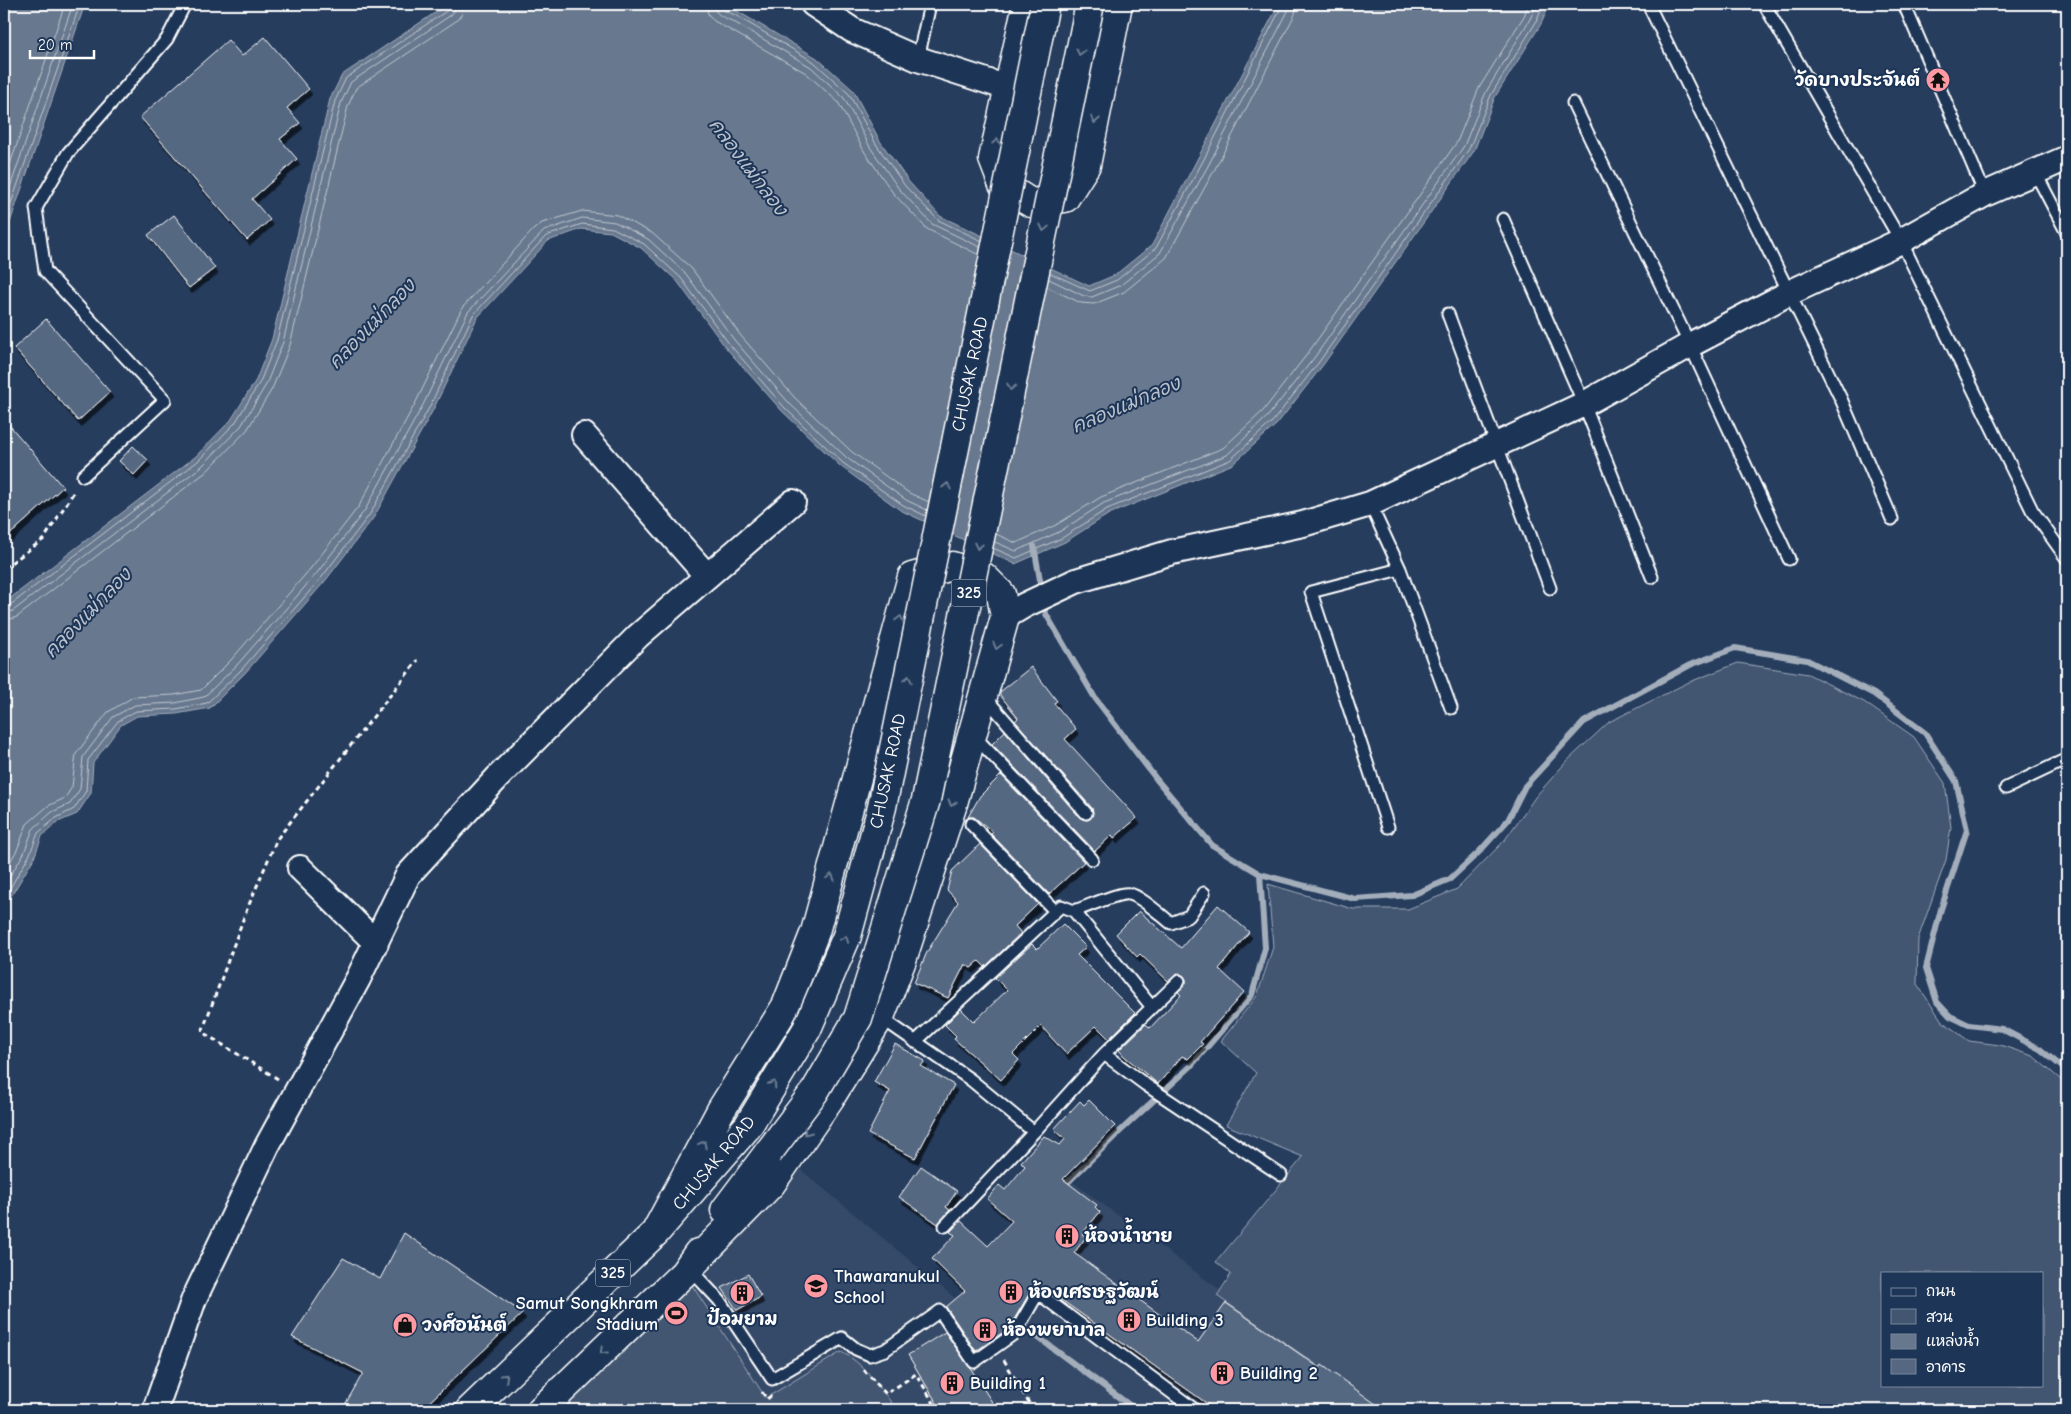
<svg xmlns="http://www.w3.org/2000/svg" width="2071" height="1414" viewBox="0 0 2071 1414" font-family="'Comic Neue','Playpen Sans Thai',sans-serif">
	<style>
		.built { fill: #344a68 }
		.green { fill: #425672; stroke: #a0aab8; fill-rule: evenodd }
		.water { fill: #67788e; stroke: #a4aebb }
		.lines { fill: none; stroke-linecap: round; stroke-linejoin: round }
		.shore { stroke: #c2c9d2; stroke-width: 1 }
		.stream { stroke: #a4aebb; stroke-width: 6 }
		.building { fill: #556781; stroke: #fff; filter: url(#shadow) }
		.service-casing { stroke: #fff; stroke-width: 15 }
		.minor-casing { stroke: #fff; stroke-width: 28 }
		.primary-casing { stroke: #fff; stroke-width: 31 }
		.path { stroke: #fff; stroke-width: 3; stroke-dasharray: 5 4; stroke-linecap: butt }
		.service { stroke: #1d3557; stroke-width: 11 }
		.minor { stroke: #1d3557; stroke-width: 24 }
		.primary { stroke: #1d3557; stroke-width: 28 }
		.primary-bridge-casing { stroke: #fff; stroke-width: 31; stroke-linecap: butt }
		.primary-bridge { stroke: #1d3557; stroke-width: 28 }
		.oneway { stroke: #6c7c92 }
		.labels { text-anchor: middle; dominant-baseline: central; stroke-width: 4; stroke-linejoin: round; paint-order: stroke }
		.shield { fill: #1d3557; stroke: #bbc2cd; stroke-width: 1 }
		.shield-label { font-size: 16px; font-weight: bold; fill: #fff }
		.poi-label { font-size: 18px; font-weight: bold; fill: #fff; stroke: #1d3557; text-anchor: start }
		.street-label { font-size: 18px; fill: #fff; stroke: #1d3557 }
		.water-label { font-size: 19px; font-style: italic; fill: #bbc2cc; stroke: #1d3557 }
	</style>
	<defs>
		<filter id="shadow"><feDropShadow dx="3" dy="5.5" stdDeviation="0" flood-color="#0009"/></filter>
	</defs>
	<rect width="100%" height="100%" fill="#263d5e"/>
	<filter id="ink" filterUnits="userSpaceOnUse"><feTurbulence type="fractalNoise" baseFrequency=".02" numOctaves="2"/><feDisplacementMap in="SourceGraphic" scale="10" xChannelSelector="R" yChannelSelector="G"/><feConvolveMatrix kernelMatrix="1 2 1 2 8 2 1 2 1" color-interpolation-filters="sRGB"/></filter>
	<g filter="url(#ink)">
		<path class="built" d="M 788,1159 L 967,1308 L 1070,1180 L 1384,1410 L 896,1410 L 886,1394 L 841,1352 L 767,1399 L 684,1273 Z"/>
		<path class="green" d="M 1738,663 L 1808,674 L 1864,702 L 1914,737 L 1945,783 L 1951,827 L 1946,860 L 1918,939 L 1917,984 L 1942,1021 L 1969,1041 L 2000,1045 L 2033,1056 L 2067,1085 L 2067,1410 L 1382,1410 L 1217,1296 L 1231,1274 L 1216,1262 L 1303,1157 L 1226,1125 L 1256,1073 L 1221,1041 L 1257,996 L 1273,947 L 1268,884 L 1353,909 L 1408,909 L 1457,889 L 1504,841 L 1536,796 L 1567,761 L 1609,722 L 1687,683 ZM 1882,1273 L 2042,1273 L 2042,1385 L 1882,1385 Z
			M 684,1273 L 766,1398 L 841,1352 C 862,1361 884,1391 896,1410 L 541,1410 Z"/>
		<path class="water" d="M 4,4 L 85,4 L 4,240 Z
			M 448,4 L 720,4 L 737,11 L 817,58 L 853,90 L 880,141 L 909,182 L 940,216 L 1089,286 L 1115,275 L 1152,245 L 1279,4 L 1550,4 L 1541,24 L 1495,97 L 1474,151 L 1323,365 L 1277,424 L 1233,464 L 1109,514 L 1065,542 L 1015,564 L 900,510 L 840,466 L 782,411 L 726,348 L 677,281 L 641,248 L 611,232 L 581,229 L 548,241 L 477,318 L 433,410 L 374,517 L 326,580 L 245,673 L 210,708 L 176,714 L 137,716 L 121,725 L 93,763 L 91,793 L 77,814 L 58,822 L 42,836 L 34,858 L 4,908 L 4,603 L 195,457 L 231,420 L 256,380 L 272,339 L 330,99 L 342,75 Z"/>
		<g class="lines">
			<path class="shore" d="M 706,4 L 708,14 L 714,21 L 806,73 L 838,102 L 864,151 L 893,193 L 927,229 L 979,255
				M 714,4 C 714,15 723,17 732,21 L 811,67 L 844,98 L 870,147 L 899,189 L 932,224 L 980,247
				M 720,4 L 723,10 L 735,15 L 814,62 L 849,94 L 876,144 L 905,186 L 938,220 L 982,241
				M 4,182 L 65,4
				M 4,205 L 73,4
				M 4,224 L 80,4
				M 1050,273 L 1090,291 L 1117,280 L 1156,248 L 1203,161 L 1283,4
				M 1049,279 L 1084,296 L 1092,297 L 1121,285 L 1160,253 L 1209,164 L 1288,11 L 1289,4
				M 1047,287 L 1081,303 L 1094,304 L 1124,292 L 1166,258 L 1216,167 L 1295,14 L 1297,4
				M 996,534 L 1016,543 L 1056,525 L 1101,497 L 1223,448 L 1263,411 L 1308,353 L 1457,142 L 1479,88 L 1524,16 L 1529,4
				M 995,542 L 1016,551 L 1059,532 L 1104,503 L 1227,455 L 1268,416 L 1314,358 L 1464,146 L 1486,92 L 1530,19 L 1537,4
				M 993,548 L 1016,558 L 1062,538 L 1107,509 L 1230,460 L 1273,421 L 1319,362 L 1469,149 L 1491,95 L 1536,22 L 1544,4
				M 4,607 L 9,606 L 198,461 L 235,423 L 260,382 L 277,340 L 335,101 L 346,78 L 448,10 L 450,4
				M 4,613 L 13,611 L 202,466 L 241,426 L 266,385 L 283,342 L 341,103 L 351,82 L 451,15 L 455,10 L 456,4
				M 4,621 L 17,617 L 206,472 L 247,430 L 272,389 L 290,345 L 348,106 L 356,88 L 456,21 L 462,14 L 464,4
				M 4,872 L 17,850 L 27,824 L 48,806 L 65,798 L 72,787 L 76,754 L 108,712 L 133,697 L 174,695 L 201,690 L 231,660 L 311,568 L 359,506 L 416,402 L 462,308 L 534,229 L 542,223 L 582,211 L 617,215 L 652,233 L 692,269 L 741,336 L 795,398 L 852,452 L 909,493 L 929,502
				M 4,886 L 24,853 L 33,829 L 52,812 L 70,804 L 80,789 L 83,757 L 113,717 L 135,705 L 175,703 L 204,697 L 237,665 L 317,573 L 365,510 L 423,405 L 468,312 L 544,231 L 582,218 L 615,222 L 648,239 L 686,274 L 735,341 L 790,404 L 847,458 L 906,500 L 927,510
				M 4,898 L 29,856 L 38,833 L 56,818 L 74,809 L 86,791 L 88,760 L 118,721 L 136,711 L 176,709 L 207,703 L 241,670 L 322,577 L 370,514 L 429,408 L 473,315 L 546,236 L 582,224 L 613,228 L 644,244 L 681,278 L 730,345 L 785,408 L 843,463 L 903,505 L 926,516"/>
			<path class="stream" d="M 1034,546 L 1042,591
				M 1044,600 L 1046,614 L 1095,698 L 1157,780 L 1212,845 L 1260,874 L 1355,899 L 1412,895 L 1450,879 L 1479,852 L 1508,820 L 1525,786 L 1584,722 L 1690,665 L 1735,648 L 1807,660 L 1874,694 L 1925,733 L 1956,781 L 1967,830 L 1941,909 L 1926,968 L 1937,1002 L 1950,1016 L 1969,1025 L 2002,1029 L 2040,1049 L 2067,1071
				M 1062,1188 L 1116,1135 L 1190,1067 L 1252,995 L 1265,948 L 1260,874
				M 1035,1335 L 1136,1410"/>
		</g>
		<path class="building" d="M 265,37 L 309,89 L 287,108 L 300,123 L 280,139 L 297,159 L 252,199 L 270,220 L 247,240 L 140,117 L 228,40 L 242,56 Z
			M 174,215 L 215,268 L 189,288 L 148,235 Z
			M 46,319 L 110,392 L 78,421 L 14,348 Z
			M 4,419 L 63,487 L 4,540 Z
			M 133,446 L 148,460 L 134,475 L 119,461 Z
			M 1031,667 L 1057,701 L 1054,703 L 1076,729 L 1065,739 L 1137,818 L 1114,838 L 1112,835 L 1095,851 L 992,744 L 1005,731 L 1080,818 L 1087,820 L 1091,818 L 1093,812 L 1092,808 L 1015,721 L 1018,718 L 1000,695 L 1000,692 Z
			M 1001,775 L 1084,862 L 1049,894 L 991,834 L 993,832 L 974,817 L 968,817 L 980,796 Z
			M 980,844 L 1038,904 L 1015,926 L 1021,933 L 985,967 L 979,961 L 971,968 L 965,964 L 948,998 L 914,983 L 927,952 L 958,902 L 947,890 L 952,871 Z
			M 1218,905 L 1249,932 L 1219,969 L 1244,992 L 1200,1042 L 1203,1044 L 1188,1059 L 1182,1056 L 1158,1084 L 1124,1056 L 1119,1050 L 1146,1024 L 1150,1028 L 1181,995 L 1178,992 L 1186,983 L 1186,979 L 1181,974 L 1178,974 L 1168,981 L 1140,954 L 1137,957 L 1116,934 L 1139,911 L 1181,948 Z
			M 1063,924 L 1086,947 L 1077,955 L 1135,1013 L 1109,1039 L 1096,1026 L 1066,1054 L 1041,1026 L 1013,1054 L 1019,1060 L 1001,1080 L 954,1039 L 956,1036 L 945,1025 L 961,1009 L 974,1022 L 1007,990 L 995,978 L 1032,944 L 1037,949 Z
			M 895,1044 L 925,1061 L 921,1066 L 954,1085 L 915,1158 L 868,1134 L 890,1091 L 874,1082 Z
			M 1089,1100 L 1115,1126 L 1063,1179 L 1097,1205 L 1095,1207 L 1100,1212 L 1082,1234 L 1086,1237 L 1074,1253 L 1198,1342 L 1226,1303 L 1320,1368 L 1322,1365 L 1384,1410 L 1216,1410 L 1042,1286 L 1039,1286 L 1032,1289 L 1009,1328 L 976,1351 L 946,1307 L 965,1291 L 932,1259 L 955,1235 L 950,1232 L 961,1221 L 988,1246 L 1012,1221 L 987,1199 L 999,1185 L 1005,1190 L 1025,1166 L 1021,1162 L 1044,1136 L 1060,1145 L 1065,1139 L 1054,1129 L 1080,1101 L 1084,1105 Z
			M 921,1166 L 957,1191 L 946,1207 L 950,1210 L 938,1224 L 899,1197 Z
			M 404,1233 L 523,1313 L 421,1410 L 342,1410 L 363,1373 L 292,1337 L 343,1258 L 380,1279 Z
			M 748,1274 L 761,1297 L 737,1310 L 722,1288 Z
			M 945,1332 L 971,1369 L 997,1410 L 941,1410 L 908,1355 Z"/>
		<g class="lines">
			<defs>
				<path id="service" d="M 1648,4 L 1841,399 L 1892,519
					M 1764,4 L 1901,241 L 2032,510 L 2067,559
					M 1904,4 L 1985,194
					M 918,59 L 930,4
					M 1573,103 L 1690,345 L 1789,559
					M 2035,172 L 2067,233
					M 1503,219 L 1584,404 L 1652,577
					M 1448,314 L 1550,588
					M 83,476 L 165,400 L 45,271 L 36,208 L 68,153 L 167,39 L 185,4
					M 1370,504 L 1400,569 L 1451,708
					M 984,696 L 1086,813
					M 974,736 L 1092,859
					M 2006,788 L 2067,759
					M 971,824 L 1055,911
					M 1388,827 L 1311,592 L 1400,569
					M 1074,911 C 1087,907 1119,892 1129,894 C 1139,895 1162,916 1171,923 L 1189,916 L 1204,893
					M 880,1017 L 971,1080 L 1034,1132
					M 915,1042 L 1061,906 L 1074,911 L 1151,1006
					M 1104,1054 L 1146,1085 L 1281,1175
					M 945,1226 L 1034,1132 L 1104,1054 L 1179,981
					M 689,1268 L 719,1300 L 772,1379 L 842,1338 L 856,1349 L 870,1355 L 885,1350 L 940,1311 L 974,1362 L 1015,1333 L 1038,1293 L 1195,1410"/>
				<path id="minor" d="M 813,4 L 852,30 L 918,59 L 1008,88
					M 584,435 L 707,576
					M 1005,617 L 1025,605 L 1076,581 L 1172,552 L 1303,524 L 1370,504 L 1584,404 L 1690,345 L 1789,293 L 1901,241 L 1985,194 L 2067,158
					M 300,868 L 376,943
					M 155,1410 L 194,1299 L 267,1146 L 358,979 L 408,875 L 498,777 L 638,636 L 793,502"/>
				<path id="primary" d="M 1027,4 L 993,159 L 1003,185 L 1031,203 L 1065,198 L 1086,165 L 1118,4
					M 725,1210 L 768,1153
					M 655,1233 L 721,1110 L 786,1006 L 815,932 L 912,577 L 952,566 L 984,577 L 1001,594 L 1005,617 L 952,807 L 902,960 L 880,1017 L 830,1098 L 771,1184 L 689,1268
					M 470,1410 L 655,1233 L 748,1126
					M 541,1410 L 684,1273 L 698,1253"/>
			</defs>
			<use href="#service" class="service-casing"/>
			<use href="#minor" class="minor-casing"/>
			<use href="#primary" class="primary-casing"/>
			<path class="path" d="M 4,568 L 44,539 L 75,490
				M 278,1079 L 202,1032 L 245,914 L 277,839 L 418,660
				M 1004,1360 L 1033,1410
				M 864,1370 L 886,1394 L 916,1374 L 938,1410
				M 762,1392 L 767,1399 L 772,1395"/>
			<use href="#service" class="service"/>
			<use href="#minor" class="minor"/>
			<use href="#primary" class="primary"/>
			<defs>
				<path id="primary-bridge" d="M 748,1126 L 807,1029 L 847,936 L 882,807 L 1045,4
					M 768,1153 L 815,1091 L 858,1018 L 926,800 L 1090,4"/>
			</defs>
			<use href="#primary-bridge" class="primary-bridge-casing"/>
			<use href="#primary-bridge" class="primary-bridge"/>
		</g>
		<defs><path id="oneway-chevron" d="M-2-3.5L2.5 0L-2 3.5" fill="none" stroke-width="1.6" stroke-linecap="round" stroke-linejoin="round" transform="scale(1.25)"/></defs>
		<g class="oneway">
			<use href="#oneway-chevron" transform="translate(1080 52) rotate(102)"/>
			<use href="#oneway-chevron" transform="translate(1095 120) rotate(101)"/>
			<use href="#oneway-chevron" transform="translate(997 142) rotate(-78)"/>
			<use href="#oneway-chevron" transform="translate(1044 228) rotate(102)"/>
			<use href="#oneway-chevron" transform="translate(1011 387) rotate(102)"/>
			<use href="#oneway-chevron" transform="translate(947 486) rotate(-78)"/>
			<use href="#oneway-chevron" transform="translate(978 546) rotate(102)"/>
			<use href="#oneway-chevron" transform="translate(900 619) rotate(-75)"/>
			<use href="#oneway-chevron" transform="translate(997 646) rotate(105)"/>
			<use href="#oneway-chevron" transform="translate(908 679) rotate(-78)"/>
			<use href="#oneway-chevron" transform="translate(952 803) rotate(106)"/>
			<use href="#oneway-chevron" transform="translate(831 877) rotate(-75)"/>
			<use href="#oneway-chevron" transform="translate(845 939) rotate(-69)"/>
			<use href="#oneway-chevron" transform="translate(773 1084) rotate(-58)"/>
			<use href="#oneway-chevron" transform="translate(807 1132) rotate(125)"/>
			<use href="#oneway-chevron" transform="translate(703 1144) rotate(-62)"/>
			<use href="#oneway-chevron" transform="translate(603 1351) rotate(136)"/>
			<use href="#oneway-chevron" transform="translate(505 1377) rotate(-44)"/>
		</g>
	</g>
	<defs>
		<symbol id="temple-disc" viewBox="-11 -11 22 22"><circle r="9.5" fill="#ff9aa2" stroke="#1d3557"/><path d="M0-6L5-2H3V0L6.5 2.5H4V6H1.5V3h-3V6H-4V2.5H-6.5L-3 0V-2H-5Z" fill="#111"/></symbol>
		<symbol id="building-disc" viewBox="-11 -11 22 22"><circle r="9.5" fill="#ff9aa2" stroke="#1d3557"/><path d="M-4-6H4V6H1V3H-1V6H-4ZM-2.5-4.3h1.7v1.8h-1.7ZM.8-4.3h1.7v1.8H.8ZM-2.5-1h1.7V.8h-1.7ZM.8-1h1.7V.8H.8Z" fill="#111"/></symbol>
		<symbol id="school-disc" viewBox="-11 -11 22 22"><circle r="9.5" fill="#ff9aa2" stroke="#1d3557"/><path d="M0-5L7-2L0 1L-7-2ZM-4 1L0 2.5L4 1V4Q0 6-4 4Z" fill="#111"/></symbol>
		<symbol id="stadium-disc" viewBox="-11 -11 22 22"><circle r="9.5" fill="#ff9aa2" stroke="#1d3557"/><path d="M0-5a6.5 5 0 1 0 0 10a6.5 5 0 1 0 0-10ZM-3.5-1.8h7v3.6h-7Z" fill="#111"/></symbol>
		<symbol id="shop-disc" viewBox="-11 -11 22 22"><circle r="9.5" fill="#ff9aa2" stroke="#1d3557"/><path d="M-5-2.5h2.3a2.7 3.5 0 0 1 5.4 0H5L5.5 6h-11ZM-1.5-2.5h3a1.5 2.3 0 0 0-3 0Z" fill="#111"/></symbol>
	</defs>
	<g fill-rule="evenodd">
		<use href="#temple-disc" x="1924" y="66" width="28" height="28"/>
		<use href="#building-disc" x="1053" y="1222" width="28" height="28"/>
		<use href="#school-disc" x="802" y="1272" width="28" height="28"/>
		<use href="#building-disc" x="997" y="1278" width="28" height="28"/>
		<use href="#building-disc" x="728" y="1279" width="28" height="28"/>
		<use href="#stadium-disc" x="662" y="1299" width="28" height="28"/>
		<use href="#building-disc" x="1115" y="1306" width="28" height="28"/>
		<use href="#shop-disc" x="391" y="1311" width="28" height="28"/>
		<use href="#building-disc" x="971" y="1316" width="28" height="28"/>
		<use href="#building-disc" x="1208" y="1359" width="28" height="28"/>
		<use href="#building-disc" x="938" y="1369" width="28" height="28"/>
	</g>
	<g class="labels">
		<g class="shield">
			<rect x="951.5" y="579.5" width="35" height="27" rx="4"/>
			<rect x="595.5" y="1259.5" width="35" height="27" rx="4"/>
		</g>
		<g class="shield-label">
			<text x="969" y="593">325</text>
			<text x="613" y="1273">325</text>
		</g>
		<g class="poi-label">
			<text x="1920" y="80" text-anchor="end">วัดบางประจันต์</text>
			<text x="1084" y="1236">ห้องน้ำชาย</text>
			<text x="834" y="1276">Thawaranukul<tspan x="834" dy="21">School</tspan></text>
			<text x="1028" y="1292">ห้องเศรษฐวัฒน์</text>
			<text x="658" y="1303" text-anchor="end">Samut Songkhram<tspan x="658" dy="21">Stadium</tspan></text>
			<text x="742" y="1319" text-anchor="middle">ป้อมยาม</text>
			<text x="1146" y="1320">Building 3</text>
			<text x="422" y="1325">วงศ์อนันต์</text>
			<text x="1002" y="1330">ห้องพยาบาล</text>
			<text x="1240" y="1373">Building 2</text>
			<text x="970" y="1383">Building 1</text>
		</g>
		<g class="street-label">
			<text transform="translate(970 374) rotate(-78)">CHUSAK ROAD</text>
			<text transform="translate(888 771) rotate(-78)">CHUSAK ROAD</text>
			<text transform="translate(714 1163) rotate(-50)">CHUSAK ROAD</text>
		</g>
		<g class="water-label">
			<text transform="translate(748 167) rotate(53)">คลองแม่กลอง</text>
			<text transform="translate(372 324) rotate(-46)">คลองแม่กลอง</text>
			<text transform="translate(1126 405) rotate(-23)">คลองแม่กลอง</text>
			<text transform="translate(88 613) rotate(-46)">คลองแม่กลอง</text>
		</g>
	</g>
	<rect width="2071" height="1414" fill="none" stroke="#1d3557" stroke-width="20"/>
	<rect x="10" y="10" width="2051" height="1394" fill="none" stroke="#fff" stroke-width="2" filter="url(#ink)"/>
	<rect x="1881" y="1272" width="162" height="115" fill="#1d3557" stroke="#77869a"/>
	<rect x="1891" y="1288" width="25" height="8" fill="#1d3557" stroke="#77869a"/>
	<text x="1926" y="1296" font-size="15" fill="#ffffff">ถนน</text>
	<rect x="1891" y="1309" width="25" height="15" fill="#425672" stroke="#77869a"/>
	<text x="1926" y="1322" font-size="15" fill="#ffffff">สวน</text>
	<rect x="1891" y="1334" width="25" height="15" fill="#67788e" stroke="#77869a"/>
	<text x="1926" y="1346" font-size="15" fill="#ffffff">แหล่งน้ำ</text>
	<rect x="1891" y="1359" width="25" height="15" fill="#556781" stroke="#77869a"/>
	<text x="1926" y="1372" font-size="15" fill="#ffffff">อาคาร</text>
	<path d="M30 50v8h64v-8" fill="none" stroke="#ffffff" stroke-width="2.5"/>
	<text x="38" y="50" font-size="15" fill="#ffffff" stroke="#1d3557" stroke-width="4" paint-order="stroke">20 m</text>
</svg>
